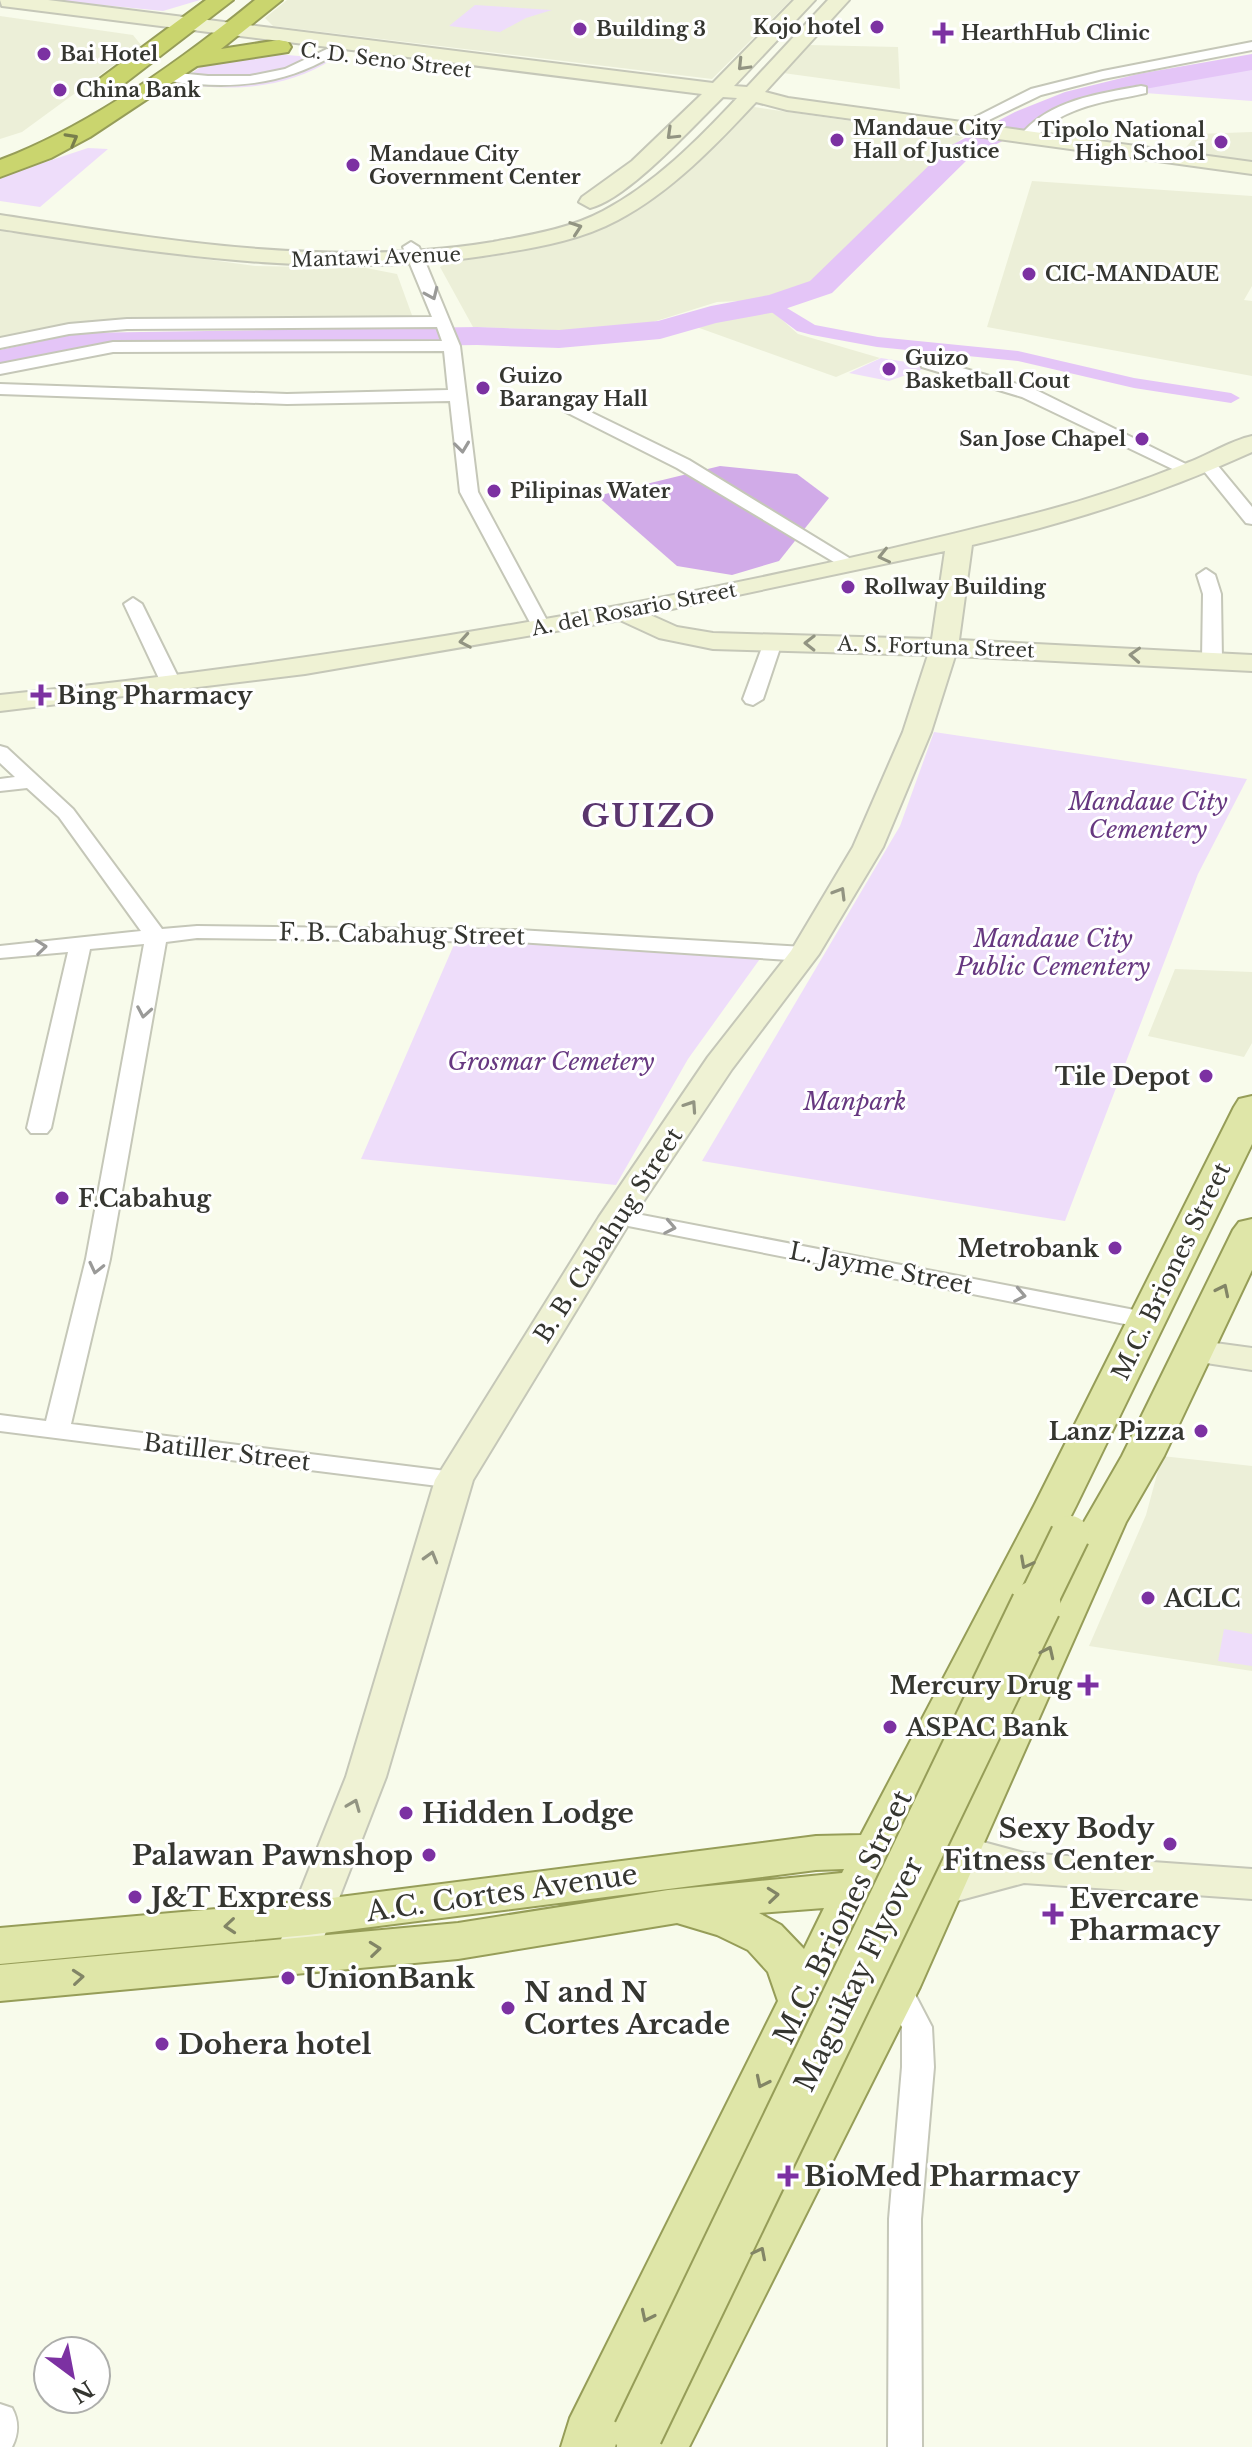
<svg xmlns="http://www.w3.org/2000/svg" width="1252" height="2447" viewBox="0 0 1252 2447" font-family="'Libre Baskerville',serif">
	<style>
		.built { fill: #ecefd8 }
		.green { fill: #eeddfa }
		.forest { fill: #d1abe8 }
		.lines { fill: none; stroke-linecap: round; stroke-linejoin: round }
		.canal { fill: #e4c5f7; fill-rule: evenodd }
		.river { fill: #e4c5f7; fill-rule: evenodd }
		.street-casing { stroke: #c5c7b8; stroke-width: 4 }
		.secondary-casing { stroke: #c5c7b8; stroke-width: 4 }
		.primary-casing { stroke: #969d58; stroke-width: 4 }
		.highway-casing { stroke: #969d58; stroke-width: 4 }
		.street { fill: #fff; fill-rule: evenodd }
		.secondary { fill: #eff2d4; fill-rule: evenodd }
		.primary { fill: #dfe6a8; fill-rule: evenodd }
		.highway { fill: #cad56e; fill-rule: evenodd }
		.primary-bridge-far1-casing { stroke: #969d58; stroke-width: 42; stroke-linecap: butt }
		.primary-bridge-casing { stroke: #969d58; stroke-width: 53; stroke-linecap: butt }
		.primary-bridge-far1 { stroke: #dfe6a8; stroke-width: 38 }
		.primary-bridge { stroke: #dfe6a8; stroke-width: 49 }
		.oneway { stroke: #929482 }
		.oneway2 { stroke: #787e4c }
		.oneway3 { stroke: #9a9a98 }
		.oneway4 { stroke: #828566 }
		.poi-dot { fill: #7c31a2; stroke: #fff; stroke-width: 3 }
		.labels { text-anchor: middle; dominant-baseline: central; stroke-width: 6; stroke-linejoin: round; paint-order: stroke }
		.far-poi-label { font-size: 20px; font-weight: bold; fill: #353630; stroke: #fff; text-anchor: start }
		.far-street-label { font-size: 20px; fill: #353630; stroke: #fff }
		.poi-label { font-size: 24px; font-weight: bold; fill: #353630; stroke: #fff; text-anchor: start }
		.park-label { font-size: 24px; font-style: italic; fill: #673881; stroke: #fff }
		.street-label { font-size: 24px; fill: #353630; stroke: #fff }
		.near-poi-label { font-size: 28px; font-weight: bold; fill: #353630; stroke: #fff; text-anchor: start }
		.near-street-label { font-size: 28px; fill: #353630; stroke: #fff }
		.district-label { font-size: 32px; font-weight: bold; letter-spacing: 2px; fill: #5a356e; stroke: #fff }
	</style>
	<rect width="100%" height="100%" fill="#f8fbeb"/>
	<path class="built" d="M 287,0 L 791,0 L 712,79 L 273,26 L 265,18 Z
		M 0,16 L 133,35 L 141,45 L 22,132 L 0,139 Z
		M 809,45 L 898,47 L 900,89 L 783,73 Z
		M 754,107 L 963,137 L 810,282 L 764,300 L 717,302 L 653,322 L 581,331 L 473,327 L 440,267 L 451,261 L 491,257 L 566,240 L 619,220 L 659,192 L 745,109 Z
		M 1252,132 L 1252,161 L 1183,151 L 1197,134 Z
		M 1032,181 L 1252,196 L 1252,286 L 1244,300 L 1252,301 L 1252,376 L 987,327 Z
		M 0,231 L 255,266 L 366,268 L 397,274 L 413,318 L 71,323 L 0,339 Z
		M 771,310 L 798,334 L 880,358 L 836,377 L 691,325 L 710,314 Z
		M 1175,969 L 1252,972 L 1252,1043 L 1244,1057 L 1148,1036 Z
		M 1162,1456 L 1252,1466 L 1252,1671 L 1089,1646 L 1146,1515 Z"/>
	<path class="green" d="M 51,0 L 200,0 L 163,11 Z
		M 475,5 L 552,10 L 526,18 L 500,32 L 449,26 Z
		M 276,54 L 333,59 C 284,90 233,91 177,84 L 203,65 Z
		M 1252,67 L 1252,101 L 1145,93 L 1138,88 Z
		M 88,148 L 108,149 L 40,207 L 0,201 L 0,177 Z
		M 881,358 L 932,366 L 889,381 L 849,373 Z
		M 934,732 L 1247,779 L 1198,874 L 1065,1221 L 702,1161 L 900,826 Z
		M 456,940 L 762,956 L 688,1059 L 616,1185 L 361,1159 Z
		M 1224,1629 L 1252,1634 L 1252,1666 L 1218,1661 Z"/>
	<path class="forest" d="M 720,466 L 797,474 L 829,498 L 779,561 L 732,575 L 677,566 L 597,496 Z"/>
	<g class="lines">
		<path class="canal" d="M 772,299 L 815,325 L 878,337 L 1018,351 L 1134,378 L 1231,393 L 1240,398 L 1231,403 L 1134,388 L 1018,361 L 877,347 L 812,335 L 797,331 L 766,308 L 763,304 Z"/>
		<path class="river" d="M 1252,54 L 1252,70 L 1139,90 L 1085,104 L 1035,124 L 968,159 L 832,293 L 776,312 L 716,323 L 660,339 L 559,348 L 477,345 L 78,351 L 0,370 L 0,350 L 78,333 L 477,327 L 559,330 L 658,321 L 711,306 L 769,295 L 810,281 L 948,147 L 1015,112 L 1065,92 L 1138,74 Z"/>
		<defs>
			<path id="street" d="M 1252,42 L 1252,50 L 1103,79 L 1041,95 L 966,131 L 961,132 L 954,128 L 1031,89 L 1103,71 Z
				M 327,49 L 332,50 L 332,56 C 290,81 245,88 197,84 C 185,83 169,83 160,76 L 167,72 L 208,76 L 250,76 L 285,69 Z
				M 1141,86 L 1146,87 L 1146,93 C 1120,99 1092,102 1067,114 C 1052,120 1040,137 1026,141 L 1019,137 C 1048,100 1098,94 1141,86 Z
				M 411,242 L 419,247 L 460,346 L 478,492 L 551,628 L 549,632 L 535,632 L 533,628 L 460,492 L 450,401 L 287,404 L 0,394 L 0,384 L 287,394 L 448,390 L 444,351 L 113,352 L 0,374 L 0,364 L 113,342 L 442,341 L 437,327 L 127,329 L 69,334 L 0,348 L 0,338 L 69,324 L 127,319 L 432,317 L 403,247 Z
				M 928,358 L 1034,389 L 1200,471 L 1197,475 L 1185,475 L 1022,397 L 922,367 L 920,363 L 922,359 Z
				M 570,402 L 689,460 L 859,564 L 856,568 L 844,568 L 677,468 L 564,411 L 562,407 Z
				M 1208,460 L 1214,461 L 1252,507 L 1252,524 L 1246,523 L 1199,465 Z
				M 1206,569 L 1215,575 L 1221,594 L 1222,660 L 1212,666 L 1202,660 L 1203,594 L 1197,575 Z
				M 133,598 L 142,604 L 182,685 L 179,689 L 165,689 L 162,685 L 124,604 Z
				M 773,636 L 782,642 L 763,699 L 753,705 L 746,703 L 743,699 L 764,642 Z
				M 0,746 L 7,748 L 73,809 L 162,929 L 197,926 L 518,930 L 804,947 L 815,954 L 804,961 L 518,942 L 197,938 L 166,942 L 110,1259 L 71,1424 L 454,1472 L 463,1474 L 467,1480 L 463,1486 L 454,1488 L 0,1431 L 0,1415 L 46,1421 L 86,1259 L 144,944 L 90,949 L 51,1128 L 47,1133 L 31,1133 L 27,1128 L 68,952 L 0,958 L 0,946 L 141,931 L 59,817 L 27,788 L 0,791 L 0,779 L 15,777 L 0,763 Z
				M 616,1210 L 1145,1312 L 1154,1315 L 1157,1320 L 1154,1325 L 1145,1328 L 608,1222 L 604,1217 L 608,1212 Z
				M 896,1976 L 907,1979 L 932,2027 L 934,2067 L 921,2219 L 922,2447 L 888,2447 L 889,2219 L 902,2067 L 902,2027 L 881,1987 L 885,1979 Z
				M 0,2404 L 12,2408 C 19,2421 19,2433 12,2447 L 0,2447 Z"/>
			<path id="secondary" d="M 0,0 L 48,0 L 713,83 L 794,0 L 815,0 L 734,86 L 747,87 L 828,0 L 849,0 L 765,92 L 788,98 L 1252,162 L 1252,174 L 787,110 L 756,102 C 716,145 671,192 618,220 C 583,239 541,247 502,253 C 333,282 167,254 0,229 L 0,215 C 164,240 328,269 493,242 C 530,235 569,229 603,211 C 654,184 698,140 737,98 L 723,97 C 693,126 628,199 590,208 L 579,202 L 582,197 L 632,161 L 702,94 L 2,6 Z
				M 1252,436 L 1252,452 C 1162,493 1068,523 972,545 L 959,640 L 1252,655 L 1252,671 L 955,656 L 931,732 L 883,847 L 819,954 L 732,1069 L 633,1217 L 473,1480 L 386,1777 L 322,1942 L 316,1953 L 301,1958 L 286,1953 L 280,1942 L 346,1777 L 435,1480 L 599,1217 L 708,1057 L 791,951 L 853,847 L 903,732 L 928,655 L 713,649 L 659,638 L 620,620 L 305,674 L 0,711 L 0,695 C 343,659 688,602 1021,517 C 1078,503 1133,485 1187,463 C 1209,455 1229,441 1252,436 ZM 945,551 L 932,639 L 713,633 L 677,627 L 648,614 Z
				M 1193,1340 L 1252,1348 L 1252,1370 L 1180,1359 L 1175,1351 L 1180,1343 Z
				M 957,1835 L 1024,1853 L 1252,1869 L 1252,1899 L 1024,1883 L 942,1905 L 927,1901 L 921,1890 L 927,1879 L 968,1868 L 942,1861 L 936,1850 L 942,1839 Z"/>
			<path id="primary" d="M 1252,1096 L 1252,1144 L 1076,1506 L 907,1836 L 914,1838 L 921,1850 L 914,1862 L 892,1867 L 888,1874 L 896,1876 L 903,1888 L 896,1900 L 873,1905 L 624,2418 L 615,2447 L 561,2447 L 570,2418 L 778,2001 L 768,1972 L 748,1950 L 717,1935 L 677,1923 L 458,1959 L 0,2001 L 0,1965 L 458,1923 L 668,1890 L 842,1873 L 844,1869 L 816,1870 L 308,1935 L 0,1964 L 0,1928 L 308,1901 L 816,1836 L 861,1835 L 1034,1506 L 1234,1107 L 1239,1099 ZM 824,1908 L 804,1949 L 781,1925 L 759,1913 Z
				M 1252,1219 L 1252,1270 L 1164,1456 L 1126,1522 L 920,1987 L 689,2447 L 634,2447 L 872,1987 L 1084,1522 L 1122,1456 L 1233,1230 L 1239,1222 Z"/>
			<path id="highway" d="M 206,0 L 233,0 L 112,93 L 94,93 L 91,88 L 94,83 Z
				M 255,0 L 282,0 L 221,49 L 279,40 L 288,42 L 291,47 L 288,52 L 197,66 L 90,137 L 51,158 L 0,177 L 0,160 C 88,127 183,59 255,0 Z"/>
		</defs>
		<use href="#street" class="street-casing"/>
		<use href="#secondary" class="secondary-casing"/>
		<use href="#primary" class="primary-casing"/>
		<use href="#highway" class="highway-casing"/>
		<use href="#street" class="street"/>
		<use href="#secondary" class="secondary"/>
		<use href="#primary" class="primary"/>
		<use href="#highway" class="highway"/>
		<defs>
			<path id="primary-bridge-far1" d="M 1035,1607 L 1070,1535"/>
			<path id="primary-bridge" d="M 638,2433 L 1036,1605"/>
		</defs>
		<use href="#primary-bridge-far1" class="primary-bridge-far1-casing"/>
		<use href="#primary-bridge" class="primary-bridge-casing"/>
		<use href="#primary-bridge-far1" class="primary-bridge-far1"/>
		<use href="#primary-bridge" class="primary-bridge"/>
	</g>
	<defs><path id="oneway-chevron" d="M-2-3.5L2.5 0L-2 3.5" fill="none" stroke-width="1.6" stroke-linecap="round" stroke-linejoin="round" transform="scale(2)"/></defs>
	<g class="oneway">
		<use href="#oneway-chevron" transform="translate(743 65) rotate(134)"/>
		<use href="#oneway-chevron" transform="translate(672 134) rotate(136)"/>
		<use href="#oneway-chevron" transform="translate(576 228) rotate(-19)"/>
		<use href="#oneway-chevron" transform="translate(884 556) rotate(167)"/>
		<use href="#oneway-chevron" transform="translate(465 641) rotate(170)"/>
		<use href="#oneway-chevron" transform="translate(810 643) rotate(-179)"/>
		<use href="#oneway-chevron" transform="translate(1135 655) rotate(-177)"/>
		<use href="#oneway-chevron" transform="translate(840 893) rotate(-59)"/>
		<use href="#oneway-chevron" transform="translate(691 1106) rotate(-56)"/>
		<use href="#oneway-chevron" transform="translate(431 1557) rotate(-74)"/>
		<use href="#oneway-chevron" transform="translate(354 1805) rotate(-68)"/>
	</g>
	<use class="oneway2" href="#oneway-chevron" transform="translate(72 139) rotate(-29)"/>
	<g class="oneway3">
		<use href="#oneway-chevron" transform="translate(432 294) rotate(66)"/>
		<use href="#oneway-chevron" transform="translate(462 447) rotate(83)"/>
		<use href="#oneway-chevron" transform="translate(41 947) rotate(-6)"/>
		<use href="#oneway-chevron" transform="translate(144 1012) rotate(100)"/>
		<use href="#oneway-chevron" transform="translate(670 1227) rotate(11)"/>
		<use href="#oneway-chevron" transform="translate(96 1268) rotate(103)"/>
		<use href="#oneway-chevron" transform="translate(1020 1295) rotate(11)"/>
	</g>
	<g class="oneway4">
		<use href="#oneway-chevron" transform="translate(1223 1290) rotate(-64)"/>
		<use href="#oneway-chevron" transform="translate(1026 1563) rotate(118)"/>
		<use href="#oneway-chevron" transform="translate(1048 1652) rotate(-65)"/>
		<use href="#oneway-chevron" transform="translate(773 1895) rotate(-6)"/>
		<use href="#oneway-chevron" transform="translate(230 1926) rotate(175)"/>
		<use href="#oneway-chevron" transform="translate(375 1949) rotate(-6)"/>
		<use href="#oneway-chevron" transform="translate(78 1977) rotate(-5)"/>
		<use href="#oneway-chevron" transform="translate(762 2082) rotate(116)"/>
		<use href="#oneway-chevron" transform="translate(760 2253) rotate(-63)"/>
		<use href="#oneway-chevron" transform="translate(647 2316) rotate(116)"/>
	</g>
	<g class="poi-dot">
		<circle cx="877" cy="27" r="8"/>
		<circle cx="580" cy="29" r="8"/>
		<path d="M939 21h8v8h8v8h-8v8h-8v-8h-8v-8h8z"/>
		<circle cx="44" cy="54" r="8"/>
		<circle cx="60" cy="90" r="8"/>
		<circle cx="837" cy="140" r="8"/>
		<circle cx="1221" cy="142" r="8"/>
		<circle cx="353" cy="165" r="8"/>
		<circle cx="1029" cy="274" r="8"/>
		<circle cx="889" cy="369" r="8"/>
		<circle cx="483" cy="388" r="8"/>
		<circle cx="1142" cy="439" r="8"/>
		<circle cx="494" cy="491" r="8"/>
		<circle cx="848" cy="587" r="8"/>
		<path d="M37 683h8v8h8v8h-8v8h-8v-8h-8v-8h8z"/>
		<circle cx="1206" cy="1076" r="8"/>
		<circle cx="62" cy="1198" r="8"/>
		<circle cx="1115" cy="1248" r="8"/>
		<circle cx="1201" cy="1431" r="8"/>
		<circle cx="1148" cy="1598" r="8"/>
		<path d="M1084 1673h8v8h8v8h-8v8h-8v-8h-8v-8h8z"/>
		<circle cx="890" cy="1727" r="8"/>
		<circle cx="406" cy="1813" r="8"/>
		<circle cx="1170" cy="1844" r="8"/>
		<circle cx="429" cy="1855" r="8"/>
		<circle cx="135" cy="1897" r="8"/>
		<path d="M1049 1902h8v8h8v8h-8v8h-8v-8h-8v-8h8z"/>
		<circle cx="288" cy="1978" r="8"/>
		<circle cx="508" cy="2008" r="8"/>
		<circle cx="162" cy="2044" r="8"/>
		<path d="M784 2164h8v8h8v8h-8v8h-8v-8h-8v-8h8z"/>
	</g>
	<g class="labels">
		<g class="far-poi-label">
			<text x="861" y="27" text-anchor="end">Kojo hotel</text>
			<text x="596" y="29">Building 3</text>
			<text x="961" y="33">HearthHub Clinic</text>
			<text x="60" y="54">Bai Hotel</text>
			<text x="76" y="90">China Bank</text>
			<text x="853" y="128">Mandaue City<tspan x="853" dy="23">Hall of Justice</tspan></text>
			<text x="1205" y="130" text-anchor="end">Tipolo National<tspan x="1205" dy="23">High School</tspan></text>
			<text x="369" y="154">Mandaue City<tspan x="369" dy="23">Government Center</tspan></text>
			<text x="1045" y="274">CIC-MANDAUE</text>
			<text x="905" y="358">Guizo<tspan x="905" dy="23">Basketball Cout</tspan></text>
			<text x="499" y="376">Guizo<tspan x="499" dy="23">Barangay Hall</tspan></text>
			<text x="1126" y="439" text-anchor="end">San Jose Chapel</text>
			<text x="510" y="491">Pilipinas Water</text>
			<text x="864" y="587">Rollway Building</text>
		</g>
		<g class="far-street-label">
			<text transform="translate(386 60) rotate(7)">C. D. Seno Street</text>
			<text transform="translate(376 257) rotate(-2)">Mantawi Avenue</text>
			<text transform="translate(634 609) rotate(-11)">A. del Rosario Street</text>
			<text transform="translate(936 647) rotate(2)">A. S. Fortuna Street</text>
		</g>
		<g class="poi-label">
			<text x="57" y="695">Bing Pharmacy</text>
			<text x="1190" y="1076" text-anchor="end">Tile Depot</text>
			<text x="78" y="1198">F.Cabahug</text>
			<text x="1099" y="1248" text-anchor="end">Metrobank</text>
			<text x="1185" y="1431" text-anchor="end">Lanz Pizza</text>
			<text x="1164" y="1598">ACLC</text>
			<text x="1072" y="1685" text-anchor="end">Mercury Drug</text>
			<text x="906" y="1727">ASPAC Bank</text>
		</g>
		<g class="park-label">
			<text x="1148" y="801">Mandaue City<tspan x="1148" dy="28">Cementery</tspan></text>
			<text x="1053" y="938">Mandaue City<tspan x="1053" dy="28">Public Cementery</tspan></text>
			<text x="551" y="1061">Grosmar Cemetery</text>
			<text x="855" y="1101">Manpark</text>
		</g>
		<g class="street-label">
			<text transform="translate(402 934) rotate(1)">F. B. Cabahug Street</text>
			<text transform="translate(608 1235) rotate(-57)">B. B. Cabahug Street</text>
			<text transform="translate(881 1268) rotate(11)">L. Jayme Street</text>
			<text transform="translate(1171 1271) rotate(-64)">M.C. Briones Street</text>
			<text transform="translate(227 1452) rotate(7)">Batiller Street</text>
		</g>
		<g class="near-poi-label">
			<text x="422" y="1813">Hidden Lodge</text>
			<text x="1154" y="1828" text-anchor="end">Sexy Body<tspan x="1154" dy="32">Fitness Center</tspan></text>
			<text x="413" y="1855" text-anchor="end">Palawan Pawnshop</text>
			<text x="151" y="1897">J&amp;T Express</text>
			<text x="1069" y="1898">Evercare<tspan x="1069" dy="32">Pharmacy</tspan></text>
			<text x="304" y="1978">UnionBank</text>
			<text x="524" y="1992">N and N<tspan x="524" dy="32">Cortes Arcade</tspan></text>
			<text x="178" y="2044">Dohera hotel</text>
			<text x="804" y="2176">BioMed Pharmacy</text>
		</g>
		<g class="near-street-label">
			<text transform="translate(502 1893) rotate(-8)">A.C. Cortes Avenue</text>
			<text transform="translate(843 1917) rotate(-64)">M.C. Briones Street</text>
			<text transform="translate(859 1974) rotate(-64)">Maguikay Flyover</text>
		</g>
		<g class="district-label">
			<text x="649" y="816">GUIZO</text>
		</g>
	</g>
	<g transform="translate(72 2375) rotate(148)"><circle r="38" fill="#ffffff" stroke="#aeafac" stroke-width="2"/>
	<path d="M0-6L14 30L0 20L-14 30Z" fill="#7c31a2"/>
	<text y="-12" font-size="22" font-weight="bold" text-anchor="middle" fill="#353630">N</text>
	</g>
</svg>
